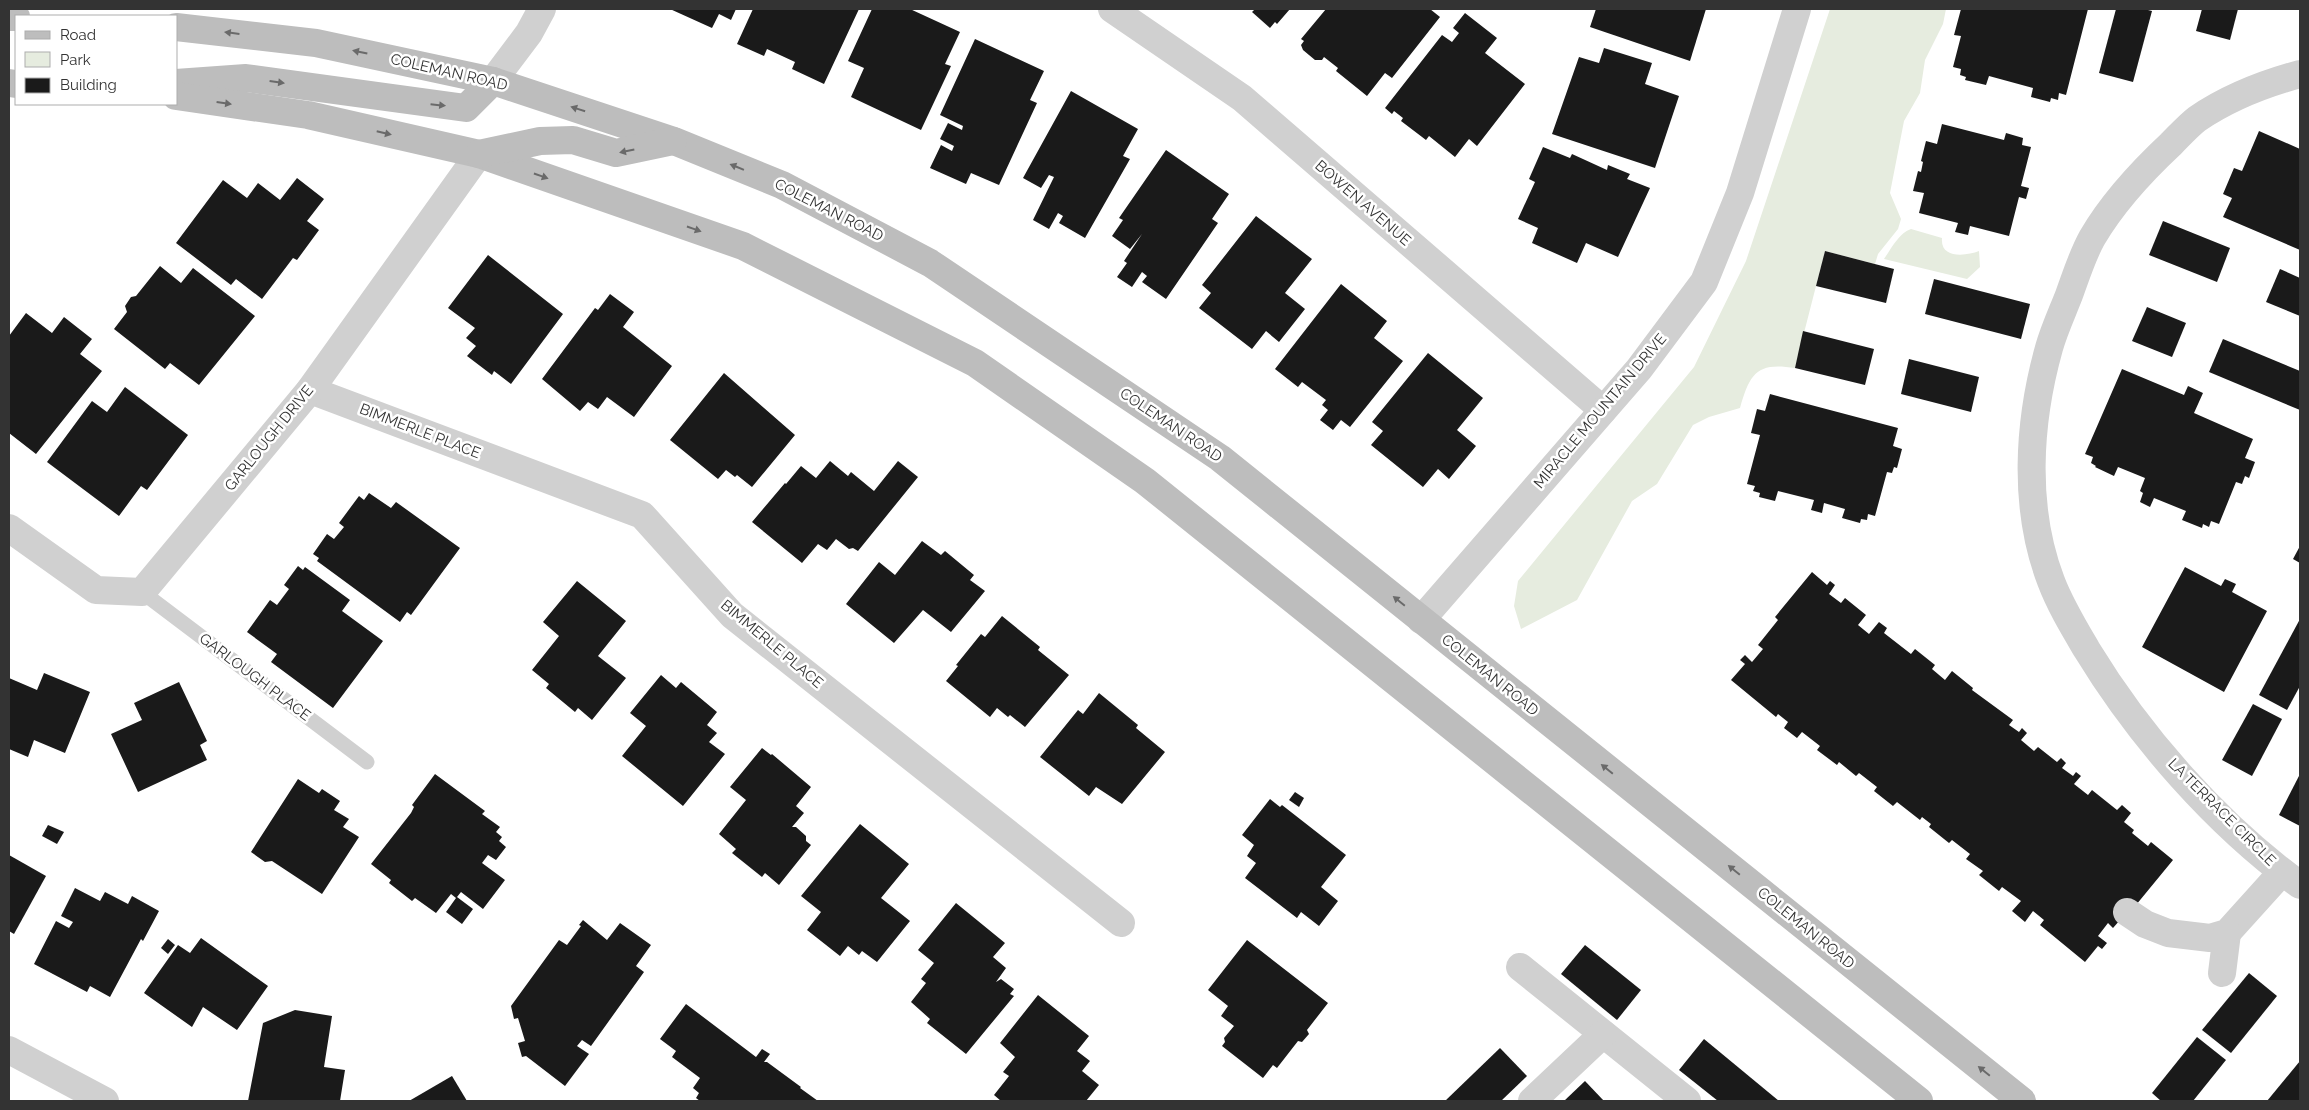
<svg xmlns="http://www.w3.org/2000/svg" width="2309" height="1110" viewBox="0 0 2309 1110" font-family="Raleway,sans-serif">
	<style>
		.green { fill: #e6ecdf }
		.building { fill: #1a1a1a }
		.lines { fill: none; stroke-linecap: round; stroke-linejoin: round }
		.lane { stroke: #d0d0d0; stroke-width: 15 }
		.street { stroke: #d0d0d0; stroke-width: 28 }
		.secondary { stroke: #bdbdbd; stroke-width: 28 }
		.oneway { fill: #6a6a6a }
		.labels { text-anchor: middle; stroke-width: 5; stroke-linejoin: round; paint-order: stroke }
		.street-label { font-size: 15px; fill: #333; stroke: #fff }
	</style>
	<rect width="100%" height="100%" fill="#fff"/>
	<g class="green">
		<path d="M1830,9H1946L1943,24L1925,60L1920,93L1904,121L1890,193L1901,219L1898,229L1878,254L1875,264L1825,251L1795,368C1757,362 1750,373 1740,408L1709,417L1693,425L1657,484L1632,501L1577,600L1521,629L1514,606L1518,581L1694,367L1746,261Z"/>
		<path d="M1911,229L1942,238C1940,259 1966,256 1979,251L1980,267L1967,279L1884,259C1891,249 1899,233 1911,229Z"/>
	</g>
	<g class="building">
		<polygon points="670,9 736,9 731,20 719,14 712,28"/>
		<polygon points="753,9 859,9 824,84 792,69 795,62 767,49 764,56 737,44"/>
		<polygon points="872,9 910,9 960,32 945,64 951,66 921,130 851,97 864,68 848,61"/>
		<polygon points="1255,9 1290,9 1277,24 1275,22 1270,28 1252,12"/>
		<polygon points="1326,9 1430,9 1440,17 1392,78 1385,73 1367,96 1336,71 1338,68 1324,57 1322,60 1315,60 1303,50 1301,45 1304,41 1301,39"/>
		<polygon points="1596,9 1706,9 1690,61 1590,27"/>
		<polygon points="1961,9 2088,9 2066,95 2059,93 2058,100 2051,98 2050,102 2031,97 2033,88 1989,76 1986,85 1965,80 1966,77 1960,75 1961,69 1953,67 1961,36 1954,35"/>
		<polygon points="2116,9 2144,9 2152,11 2133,82 2099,73"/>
		<polygon points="2202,9 2238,9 2230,40 2196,31"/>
		<polygon points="1465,13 1497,38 1485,53 1525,84 1477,146 1469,139 1455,157 1429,136 1426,140 1401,121 1403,118 1394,111 1392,114 1385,108 1442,35 1452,42 1459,33 1453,28"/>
		<polygon points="975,39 1044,71 1030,100 1037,103 999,185 971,173 966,184 930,168 941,145 952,151 954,146 940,139 948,123 962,130 963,126 940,115"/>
		<polygon points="1604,48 1652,63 1645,84 1679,96 1655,168 1552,134 1579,57 1599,63"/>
		<polygon points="1071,91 1138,129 1123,156 1130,159 1085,238 1059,223 1063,216 1058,213 1049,229 1033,220 1054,177 1049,175 1041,188 1023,178"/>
		<polygon points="1942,124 2004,140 2006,133 2023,138 2022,145 2031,147 2021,186 2029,188 2026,199 2019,197 2009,236 1970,226 1968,235 1955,232 1958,223 1919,213 1924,193 1913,191 1918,171 1921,172 1923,162 1921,161 1926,141 1937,144"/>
		<polygon points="2259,131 2300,149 2300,250 2223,217 2232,198 2223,194 2234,168 2242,171"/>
		<polygon points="1543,147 1570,158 1572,154 1607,170 1608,165 1630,174 1627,179 1650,188 1618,257 1586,243 1577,263 1532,243 1538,228 1518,219 1535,182 1529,179"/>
		<polygon points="1166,150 1229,194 1212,219 1218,223 1166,299 1142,282 1147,276 1142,272 1132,287 1117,277 1127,263 1124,261 1142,234 1130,249 1112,236 1123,220 1119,218"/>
		<polygon points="297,178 324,199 307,221 319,230 297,260 293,258 262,299 236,279 231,285 176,243 223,180 247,198 258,183 280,200"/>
		<polygon points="1256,216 1312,259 1285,293 1305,309 1279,342 1266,331 1252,349 1199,308 1211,293 1202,285"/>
		<polygon points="2163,221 2230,248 2217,282 2149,255"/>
		<polygon points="1825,251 1894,269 1886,303 1816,286"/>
		<polygon points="488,255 563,314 511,384 494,371 492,375 467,356 476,346 466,338 475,328 448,308"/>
		<polygon points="160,266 181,283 193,268 255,316 199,385 170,363 165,369 114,329 127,312 125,306 131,297 136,296"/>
		<polygon points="2280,269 2300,278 2300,316 2266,302"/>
		<polygon points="1934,279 2030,304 2021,339 1925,314"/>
		<polygon points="1341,284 1387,321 1374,338 1403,361 1350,427 1341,420 1333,430 1320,420 1328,410 1322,405 1326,400 1302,382 1298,387 1275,369"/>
		<polygon points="610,294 634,312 623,327 672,366 634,417 607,397 598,409 588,402 580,411 542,379 595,308 598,310"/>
		<polygon points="2147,307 2186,323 2172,357 2132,341"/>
		<polygon points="26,313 52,333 64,317 92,339 80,354 102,371 36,454 9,433 9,336"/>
		<polygon points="1803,331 1874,349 1865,385 1795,368"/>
		<polygon points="2223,339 2300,371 2300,410 2209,372"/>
		<polygon points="1428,353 1483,398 1457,430 1476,446 1449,479 1438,469 1423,487 1371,445 1383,431 1372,422"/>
		<polygon points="1909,359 1979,377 1971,412 1901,394"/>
		<polygon points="2122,369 2184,395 2188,386 2203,393 2194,413 2253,439 2245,458 2255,462 2249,478 2245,476 2242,484 2236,482 2219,524 2211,521 2209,527 2203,524 2202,528 2182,520 2186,511 2154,498 2150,507 2140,502 2143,493 2140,491 2145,478 2118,467 2114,476 2095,467 2096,466 2091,463 2093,457 2085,454"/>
		<polygon points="724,373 795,435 752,487 737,475 735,477 726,470 718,479 670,440"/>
		<polygon points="125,387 188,435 147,490 141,486 119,516 47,462 92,401 107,412"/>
		<polygon points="1770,394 1898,428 1893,446 1902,449 1897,468 1894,467 1892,473 1887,472 1875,516 1868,514 1867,520 1861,519 1860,523 1842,518 1845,509 1824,503 1822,513 1811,510 1814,500 1778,491 1775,501 1759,497 1760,493 1753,491 1755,486 1747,484 1760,435 1751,433 1757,409 1765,411"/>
		<polygon points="830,461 848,476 851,472 874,491 898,461 918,477 858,551 853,548 849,549 836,539 827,550 818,544 802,563 752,522 785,483 786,484 801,466 816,478"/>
		<polygon points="369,493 391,508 396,502 460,548 411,615 407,612 400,622 317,561 319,558 313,554 327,534 334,539 344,527 339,523 359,496 364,500"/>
		<polygon points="922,541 941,555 945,551 974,575 970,580 985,591 951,632 923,610 894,643 846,604 879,562 895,575"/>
		<polygon points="2300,546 2300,563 2293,559"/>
		<polygon points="298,566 303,570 305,567 350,600 342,611 383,641 333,708 271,662 277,654 247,632 270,600 277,605 289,589 284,585"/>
		<polygon points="2185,567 2221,586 2225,579 2236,584 2232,592 2267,611 2224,692 2142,647"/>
		<polygon points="1812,572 1827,585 1830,581 1835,585 1829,594 1841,603 1845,598 1866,615 1858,625 1869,634 1879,622 1887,628 1884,633 1911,654 1915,649 1935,665 1932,669 1945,680 1952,671 1973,688 1972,690 2013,720 2009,725 2019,732 2022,728 2027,733 2021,740 2034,751 2038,747 2057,762 2061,758 2066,763 2062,768 2073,776 2076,772 2081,776 2074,784 2088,795 2092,790 2117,810 2122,805 2131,813 2124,822 2134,830 2132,833 2148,846 2151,842 2173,860 2136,905 2127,912 2113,928 2108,923 2098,936 2107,943 2102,949 2098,946 2085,962 2040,925 2044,920 2033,911 2025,922 2012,911 2021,901 2002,887 1999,891 1979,875 1983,871 1966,859 1970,854 1952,840 1949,843 1929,827 1931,824 1922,817 1920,820 1897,802 1893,806 1874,791 1877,787 1859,773 1856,776 1839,762 1837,765 1817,750 1820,746 1802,732 1797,738 1784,728 1788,722 1778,714 1776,717 1731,680 1745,664 1740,660 1745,655 1752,662 1763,649 1758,645 1778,620 1775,617"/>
		<polygon points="577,581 626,621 598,656 626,678 592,720 578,708 575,712 546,688 549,684 532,670 559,636 543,622"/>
		<polygon points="1002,616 1040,647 1038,650 1069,675 1025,727 1010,715 1008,717 997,708 990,717 946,681 958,666 956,665 981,634 985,637"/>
		<polygon points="2300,619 2300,686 2287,710 2259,695"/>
		<polygon points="44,673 90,692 65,753 34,740 28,757 9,749 9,678 37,690"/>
		<polygon points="661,675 676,688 681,682 717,712 707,725 717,733 709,742 725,754 683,806 622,756 646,726 630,713"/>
		<polygon points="179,682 207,741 200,745 207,760 138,792 111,734 142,720 134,703"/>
		<polygon points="1099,693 1138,725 1136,728 1165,752 1122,804 1096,787 1089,796 1040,757 1078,710 1083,714"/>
		<polygon points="2253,704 2282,719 2252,776 2222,760"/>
		<polygon points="762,748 771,755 772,754 811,787 796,806 804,813 792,827 796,827 806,836 806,841 811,845 779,885 765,873 762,877 732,853 736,849 719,834 746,800 730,787"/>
		<polygon points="435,774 485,811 482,814 500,827 496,832 502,837 499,841 506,847 496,860 488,855 482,863 505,880 483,909 461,892 457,897 473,909 462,924 446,912 456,898 451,894 436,913 415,898 412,901 389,883 391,880 371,864 411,813 414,807 412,805"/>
		<polygon points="2300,774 2300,826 2279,815"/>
		<polygon points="298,779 319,793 322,789 340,801 334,810 349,819 343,827 359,837 322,894 272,861 265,862 251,852"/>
		<polygon points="1295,792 1304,798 1299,807 1289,800"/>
		<polygon points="1270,799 1280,807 1282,805 1346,855 1321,887 1338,901 1319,926 1301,912 1297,918 1245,878 1256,863 1247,856 1254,845 1242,835"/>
		<polygon points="860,824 909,864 881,898 910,921 877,962 862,951 859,955 848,946 840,956 807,930 821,912 801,896"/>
		<polygon points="48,825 64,832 57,844 42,836"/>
		<polygon points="9,855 46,876 14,934 9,931"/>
		<polygon points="75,888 100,901 105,892 128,904 132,896 159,911 143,941 141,939 110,997 90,986 87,992 34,964 56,921 69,928 73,922 61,916"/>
		<polygon points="956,903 1005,943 993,957 1006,968 996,982 1001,979 1014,989 1010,994 1014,996 966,1054 927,1023 930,1019 911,1002 926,983 921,979 934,963 918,950"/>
		<polygon points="583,920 607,940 620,923 651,945 636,966 644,972 591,1046 582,1040 577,1046 589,1054 565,1086 526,1056 522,1057 518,1043 525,1041 518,1018 514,1019 511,1006 559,940 567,945 581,926 579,925"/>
		<polygon points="201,938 268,986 237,1030 203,1007 192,1027 144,993 178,945 190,953"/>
		<polygon points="168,939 175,945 168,954 161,948"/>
		<polygon points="1247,940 1328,1003 1307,1030 1309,1034 1302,1042 1298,1041 1277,1068 1273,1065 1263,1078 1222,1046 1225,1042 1224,1038 1234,1026 1221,1016 1228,1006 1208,990"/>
		<polygon points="1585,945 1641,990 1617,1020 1561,974"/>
		<polygon points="2249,973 2277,996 2231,1053 2202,1030"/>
		<polygon points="1038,995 1089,1036 1077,1051 1090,1061 1082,1071 1099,1085 1086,1101 1001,1101 994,1095 1009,1076 1003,1072 1015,1057 1000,1043"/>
		<polygon points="686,1004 756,1057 762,1049 770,1054 764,1062 767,1062 801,1087 800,1088 818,1101 700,1101 696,1098 699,1093 693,1088 700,1078 672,1057 676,1051 660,1039"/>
		<polygon points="295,1010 332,1016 324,1067 345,1070 340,1101 248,1101 263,1023"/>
		<polygon points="2197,1037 2226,1060 2193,1101 2161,1101 2152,1093"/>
		<polygon points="1704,1039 1779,1101 1718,1101 1679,1070"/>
		<polygon points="1500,1048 1527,1076 1501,1101 1445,1101"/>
		<polygon points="2300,1061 2300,1101 2267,1101"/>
		<polygon points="452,1076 467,1101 409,1101"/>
		<polygon points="1585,1081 1604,1101 1564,1101"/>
	</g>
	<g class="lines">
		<polyline class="lane" points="142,592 367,762"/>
		<g class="street">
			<polyline points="1112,9 1242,98 1603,410"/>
			<path d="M2300,74C2263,84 2229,97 2197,119C2188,126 2179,136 2171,144C2141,172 2113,202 2092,238C2082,256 2076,276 2069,295C2062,313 2054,330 2049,348C2028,423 2023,508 2051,581C2060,605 2074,628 2087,650C2140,737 2217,825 2300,885"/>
			<polyline points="493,81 529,33 542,9"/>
			<polyline points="310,390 642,515 732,615 1121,923"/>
			<polyline points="9,528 96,590 142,592 310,390 479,154"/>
			<polyline points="1421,620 1639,369 1704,282 1740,193 1797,9"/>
			<polyline points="2127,912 2145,924 2168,933 2210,938 2227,933 2282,872"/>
			<polyline points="1520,967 1687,1101"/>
			<polyline points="2222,973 2227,933"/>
			<polyline points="9,1050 105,1101"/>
			<polyline points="1532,1101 1603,1034"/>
		</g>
		<g class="secondary">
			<polyline points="9,17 16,17"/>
			<polyline points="176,27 316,43 493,81 674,141 782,185 930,263 1220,458 2022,1101"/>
			<polyline points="9,83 16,84"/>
			<polyline points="176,83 246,78 466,108 493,81"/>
			<polyline points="176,96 308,115 479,154 743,246 975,363 1145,481 1919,1101"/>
			<polyline points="479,154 540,141 573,140 616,153 673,141"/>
		</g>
	</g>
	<defs><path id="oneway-solid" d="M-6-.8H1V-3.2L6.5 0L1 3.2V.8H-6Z" transform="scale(1.25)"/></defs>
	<g class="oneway">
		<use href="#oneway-solid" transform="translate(232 33) rotate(-173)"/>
		<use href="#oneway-solid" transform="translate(360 52) rotate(-168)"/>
		<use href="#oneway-solid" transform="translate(277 82) rotate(8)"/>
		<use href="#oneway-solid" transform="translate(224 103) rotate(8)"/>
		<use href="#oneway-solid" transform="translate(438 105) rotate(6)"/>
		<use href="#oneway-solid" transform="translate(578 109) rotate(-162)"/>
		<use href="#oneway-solid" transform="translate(384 133) rotate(13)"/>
		<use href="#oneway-solid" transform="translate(627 151) rotate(168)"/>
		<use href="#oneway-solid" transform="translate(737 167) rotate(-158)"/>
		<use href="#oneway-solid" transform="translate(541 176) rotate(19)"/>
		<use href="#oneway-solid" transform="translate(694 229) rotate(19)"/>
		<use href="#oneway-solid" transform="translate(1399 601) rotate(-141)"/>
		<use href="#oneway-solid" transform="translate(1607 769) rotate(-141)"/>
		<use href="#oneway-solid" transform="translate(1734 870) rotate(-141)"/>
		<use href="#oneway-solid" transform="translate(1984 1071) rotate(-141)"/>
	</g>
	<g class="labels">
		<g class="street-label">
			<text transform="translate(449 72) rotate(13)" y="5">COLEMAN ROAD</text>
			<text transform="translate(1363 203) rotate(41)" y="5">BOWEN AVENUE</text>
			<text transform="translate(829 210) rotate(27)" y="5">COLEMAN ROAD</text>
			<text transform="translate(1600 411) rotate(-50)" y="5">MIRACLE MOUNTAIN DRIVE</text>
			<text transform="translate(1171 425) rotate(34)" y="5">COLEMAN ROAD</text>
			<text transform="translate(420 431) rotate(21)" y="5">BIMMERLE PLACE</text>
			<text transform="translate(269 438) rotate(-51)" y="5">GARLOUGH DRIVE</text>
			<text transform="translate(772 644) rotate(40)" y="5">BIMMERLE PLACE</text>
			<text transform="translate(1490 675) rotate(39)" y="5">COLEMAN ROAD</text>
			<text transform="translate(255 677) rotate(37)" y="5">GARLOUGH PLACE</text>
			<text transform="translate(2222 812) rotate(45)" y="5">LA TERRACE CIRCLE</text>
			<text transform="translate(1806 928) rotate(39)" y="5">COLEMAN ROAD</text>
		</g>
	</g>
	<rect width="2309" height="1110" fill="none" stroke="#333333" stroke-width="20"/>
	<rect x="15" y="15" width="162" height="90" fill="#ffffff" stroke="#adadad"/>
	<rect x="25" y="31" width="25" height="8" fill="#bdbdbd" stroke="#adadad"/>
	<text x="60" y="40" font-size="15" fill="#333333">Road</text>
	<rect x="25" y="52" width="25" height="15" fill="#e6ecdf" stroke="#adadad"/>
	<text x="60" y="65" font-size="15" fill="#333333">Park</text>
	<rect x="25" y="78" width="25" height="15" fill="#1a1a1a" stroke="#adadad"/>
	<text x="60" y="90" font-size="15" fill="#333333">Building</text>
</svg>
